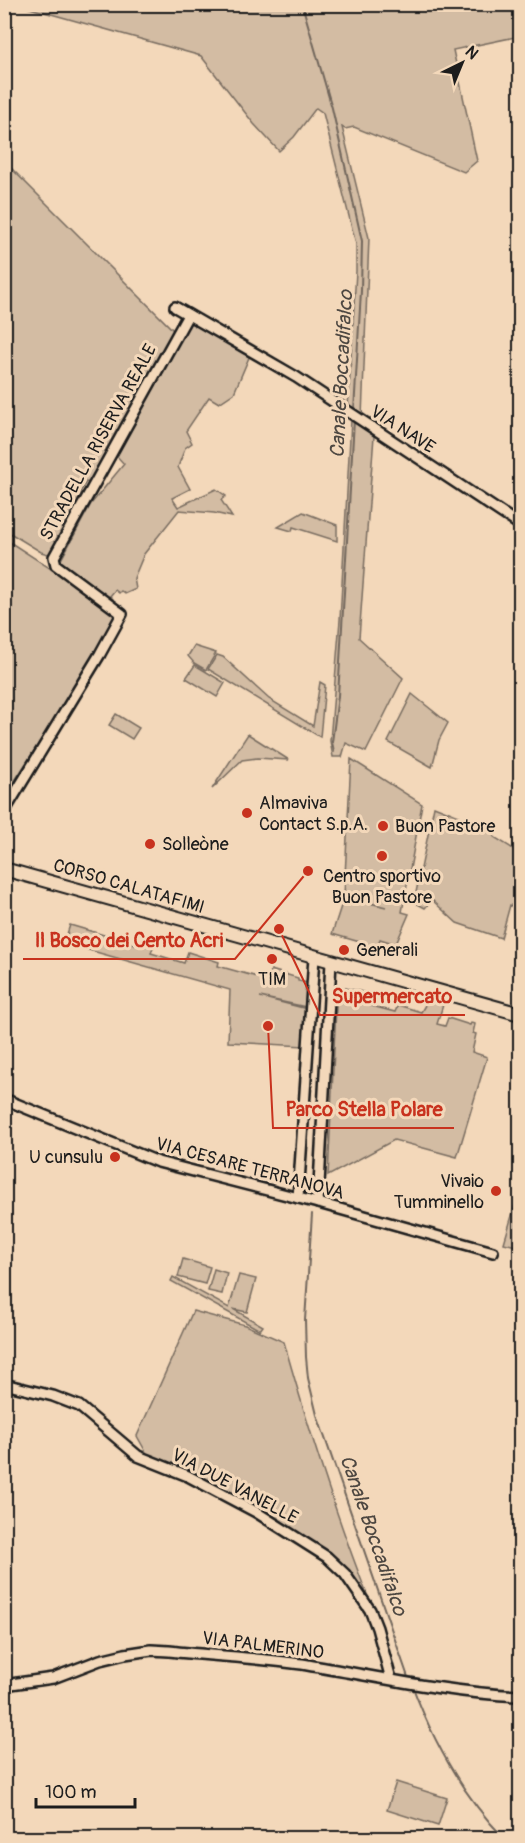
<svg xmlns="http://www.w3.org/2000/svg" width="525" height="1843" viewBox="0 0 525 1843" font-family="Pangolin,sans-serif">
	<style>
		.green { fill: #d3bca3; stroke: #786c60; stroke-width: 1.5 }
		.lines { fill: none; stroke-linecap: round; stroke-linejoin: round }
		.stream { stroke: #71665b; stroke-width: 2 }
		.minor-casing { stroke: #1c1c1c; stroke-width: 14 }
		.major-casing { stroke: #1c1c1c; stroke-width: 16 }
		.minor { stroke: #f3d8ba; stroke-width: 9 }
		.major { stroke: #f3d8ba; stroke-width: 12 }
		.poi-dot { fill: #c8321e; stroke: #f3d8ba; stroke-width: 2 }
		.labels { text-anchor: middle; stroke-width: 6; stroke-linejoin: round; paint-order: stroke }
		.street-label { font-size: 18px; fill: #1c1c1c; stroke: #f3d8ba }
		.poi-label { font-size: 18px; fill: #1c1c1c; stroke: #f3d8ba; text-anchor: start }
		.water-label { font-size: 20px; font-style: italic; fill: #4d4741; stroke: #f3d8ba }
		.leader { fill: none; stroke: #c8321e; stroke-width: 2 }
		.callout-dot { fill: #c8321e; stroke: #f3d8ba; stroke-width: 2 }
		.callout-label { font-size: 20px; text-anchor: middle; font-weight: bold; fill: #c8321e; stroke: #f3d8ba; stroke-width: 6; stroke-linejoin: round; paint-order: stroke }
	</style>
	<rect width="100%" height="100%" fill="#f3d8ba"/>
	<filter id="ink" filterUnits="userSpaceOnUse"><feTurbulence type="fractalNoise" baseFrequency=".0167" numOctaves="2"/><feDisplacementMap in="SourceGraphic" scale="12" xChannelSelector="R" yChannelSelector="G"/><feConvolveMatrix kernelMatrix="1 2 1 2 8 2 1 2 1" color-interpolation-filters="sRGB"/></filter>
	<g filter="url(#ink)">
		<g class="green">
			<polygon points="19,5 520,5 520,36 453,50 477,161 464,172 354,127 345,129 342,127 369,238 362,417 348,407 356,271 356,244 323,113 316,108 294,137 279,151 254,124 201,56"/>
			<polygon points="4,161 174,331 91,483 86,482 78,497 80,499 51,552 48,554 41,552 5,530"/>
			<polygon points="189,320 250,355 234,393 219,403 209,397 186,431 192,443 185,448 178,467 190,489 172,498 178,507 216,489 226,496 221,500 232,517 214,513 179,510 144,554 134,578 136,589 125,594 121,591 119,593 115,590 110,596 113,599 112,602 60,564 58,557 62,558 91,504 124,464 115,454"/>
			<polygon points="351,420 374,436 359,638 403,678 366,752 346,743 342,757 333,757 330,741 340,620"/>
			<polygon points="303,512 337,525 337,541 293,527 292,531 278,527"/>
			<polygon points="5,539 59,574 113,614 115,619 73,690 5,796"/>
			<polygon points="194,646 216,653 206,670 194,663 188,656"/>
			<polygon points="217,655 223,657 269,699 313,726 320,682 325,685 320,737 208,669"/>
			<polygon points="195,665 225,683 217,697 186,678"/>
			<polygon points="412,694 448,723 439,740 432,767 388,742"/>
			<polygon points="116,714 139,728 132,739 109,725"/>
			<polygon points="248,734 289,760 257,758 242,760 212,789"/>
			<polygon points="351,759 422,804 402,912 409,914 396,944 380,939 377,947 332,934 344,897 386,907 344,896"/>
			<polygon points="434,806 496,831 494,837 520,853 520,910 510,905 501,938 457,923 432,900 425,908 414,902"/>
			<polygon points="70,925 138,945 141,940 154,944 151,953 184,963 188,952 219,962 218,966 268,980 271,970 298,978 298,981 308,983 306,1007 260,997 307,1009 305,1046 228,1042 230,990 64,943"/>
			<polygon points="337,986 367,993 364,1004 395,1012 398,1005 421,1012 428,1000 443,1005 437,1024 445,1026 448,1018 470,1025 471,1023 475,1024 473,1033 476,1034 472,1052 487,1057 457,1157 394,1140 328,1176"/>
			<polygon points="520,1188 520,1247 504,1243"/>
			<polygon points="183,1259 210,1267 205,1284 178,1277"/>
			<polygon points="214,1269 227,1273 222,1294 208,1291"/>
			<polygon points="239,1275 256,1279 247,1312 233,1309 263,1326 260,1330 171,1281 173,1277 229,1308"/>
			<path d="M193,1311L245,1325L284,1342C308,1427 334,1510 366,1592L305,1543L151,1461L137,1436Z"/>
			<polygon points="396,1782 447,1798 438,1826 387,1810"/>
		</g>
		<g class="lines">
			<g class="stream">
				<polyline points="302,4 332,108 362,241 361,291 354,411"/>
				<polyline points="334,752 332,742 338,696 354,420"/>
				<polyline points="312,1214 305,1320 306,1357 308,1378 317,1415 409,1680"/>
				<path d="M412,1685C433,1741 463,1796 504,1838"/>
			</g>
			<g class="minor-casing">
				<g id="minor">
					<polyline points="175,307 296,377 520,525"/>
					<polyline points="4,812 100,654 122,614 56,565 54,557 188,315"/>
					<polyline points="4,1099 158,1162 322,1204 493,1252"/>
					<polyline points="298,1198 314,957"/>
					<polyline points="318,1203 331,962"/>
					<polyline points="4,1384 53,1396 79,1406 138,1456 188,1476 256,1512 327,1557 345,1574 370,1610 377,1628 391,1679"/>
					<path d="M4,1685L53,1678L100,1660L125,1654L151,1650L169,1651C213,1656 258,1658 302,1664C373,1676 449,1693 520,1696"/>
				</g>
			</g>
			<g class="major-casing">
				<polyline id="major" points="4,869 520,1014"/>
			</g>
			<use href="#minor" class="minor"/>
			<use href="#major" class="major"/>
		</g>
	</g>
	<g class="poi-dot">
		<circle cx="247" cy="813" r="6"/>
		<circle cx="383" cy="826" r="6"/>
		<circle cx="150" cy="844" r="6"/>
		<circle cx="382" cy="856" r="6"/>
		<circle cx="344" cy="950" r="6"/>
		<circle cx="272" cy="959" r="6"/>
		<circle cx="115" cy="1157" r="6"/>
		<circle cx="496" cy="1191" r="6"/>
	</g>
	<g class="labels">
		<g class="street-label">
			<text transform="translate(403 429) rotate(33)" y="6">VIA NAVE</text>
			<text transform="translate(98 442) rotate(-61)" y="6">STRADELLA RISERVA REALE</text>
			<text transform="translate(129 886) rotate(16)" y="6">CORSO CALATAFIMI</text>
			<text transform="translate(250 1168) rotate(15)" y="6">VIA CESARE TERRANOVA</text>
			<text transform="translate(235 1486) rotate(28)" y="6">VIA DUE VANELLE</text>
			<text transform="translate(263 1645) rotate(7)" y="6">VIA PALMERINO</text>
		</g>
		<g class="poi-label">
			<text x="259" y="809">Almaviva<tspan x="259" dy="21">Contact S.p.A.</tspan></text>
			<text x="395" y="832">Buon Pastore</text>
			<text x="162" y="850">Solleòne</text>
			<text x="382" y="882" text-anchor="middle">Centro sportivo<tspan x="382" dy="21">Buon Pastore</tspan></text>
			<text x="356" y="956">Generali</text>
			<text x="272" y="985" text-anchor="middle">TIM</text>
			<text x="103" y="1163" text-anchor="end">U cunsulu</text>
			<text x="484" y="1187" text-anchor="end">Vivaio<tspan x="484" dy="21">Tumminello</tspan></text>
		</g>
		<g class="water-label">
			<text transform="translate(341 374) rotate(-87)" y="7">Canale Boccadifalco</text>
			<text transform="translate(374 1535) rotate(71)" y="7">Canale Boccadifalco</text>
		</g>
	</g>
	<path class="leader" d="M308 871L235 959H23M279 929L320 1015H465M268 1026L273 1128H454"/>
	<g class="callout-dot">
		<circle cx="308" cy="871" r="6"/>
		<circle cx="279" cy="929" r="6"/>
		<circle cx="268" cy="1026" r="6"/>
	</g>
	<g class="callout-label">
		<text x="129" y="947">Il Bosco dei Cento Acri</text>
		<text x="392" y="1003">Supermercato</text>
		<text x="364" y="1116">Parco Stella Polare</text>
	</g>
	<rect width="525" height="1843" fill="none" stroke="#f3d8ba" stroke-width="24"/>
	<rect x="12" y="12" width="501" height="1819" fill="none" stroke="#1c1c1c" stroke-width="2" filter="url(#ink)"/>
	<g transform="translate(462 63) rotate(43)" stroke="#f3d8ba" stroke-width="4.5" paint-order="stroke">
	<path d="M0-4.5L10 22L0 15L-10 22Z" fill="#1c1c1c"/>
	<text y="-9" font-size="16" font-weight="bold" text-anchor="middle" fill="#1c1c1c">N</text>
	</g>
	<path d="M36 1798v9h99v-9" fill="none" stroke="#1c1c1c" stroke-width="3"/>
	<text x="45" y="1798" font-size="18" fill="#1c1c1c" stroke="#f3d8ba" stroke-width="4.5" paint-order="stroke">100 m</text>
</svg>
